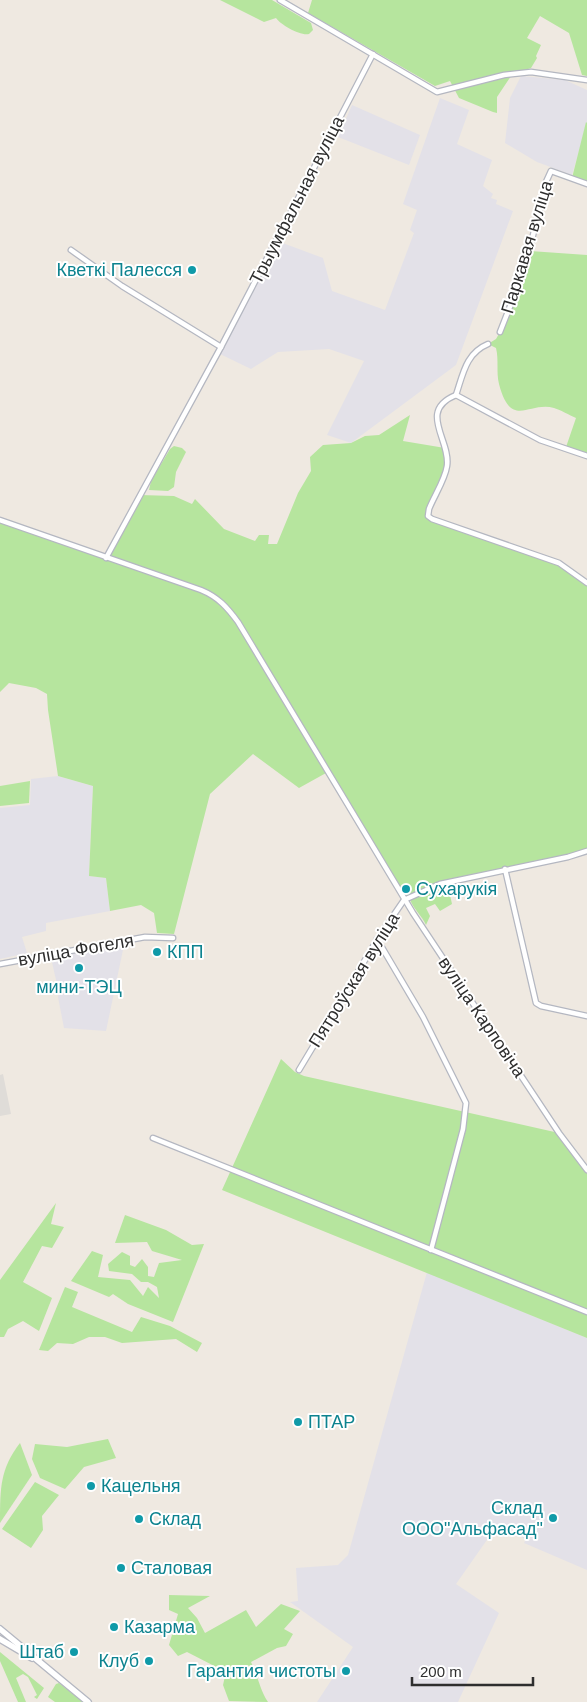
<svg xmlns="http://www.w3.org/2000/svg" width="587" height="1702" viewBox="0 0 587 1702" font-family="Helvetica,sans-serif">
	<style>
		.industrial { fill: #e3e1e8 }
		.green { fill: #b6e59e }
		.plaza { fill: #dfdcd8 }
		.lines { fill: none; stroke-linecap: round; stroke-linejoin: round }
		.minor-casing { stroke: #b4b7c1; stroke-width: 7 }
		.tertiary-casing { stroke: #b4b7c1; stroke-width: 8 }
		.minor { stroke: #fff; stroke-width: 4.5 }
		.tertiary { stroke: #fff; stroke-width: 5.5 }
		.culture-dot { fill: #0f9aa8; stroke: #fff; stroke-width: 2 }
		.labels { text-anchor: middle; stroke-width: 4; stroke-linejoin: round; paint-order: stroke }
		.street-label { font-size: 18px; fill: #2e2e2e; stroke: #fff }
		.culture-label { font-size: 18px; fill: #0d838f; stroke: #fff; text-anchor: start }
	</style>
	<rect width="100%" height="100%" fill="#efe9e1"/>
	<g class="industrial">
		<polygon points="521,76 565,80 587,90 587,123 572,175 537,162 505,143 510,98"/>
		<polygon points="440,98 469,110 457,144 492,160 483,186 493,194 491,198 497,200 496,204 513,211 456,365 351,443 327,435 364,361 329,349 278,352 251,369 220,354 280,242 323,258 332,291 385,310 414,233 410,230 417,210 403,204"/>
		<polygon points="352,105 420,135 409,165 338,137"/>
		<polygon points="58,776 93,786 89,876 106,878 110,911 46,923 46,931 22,937 27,953 0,959 0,808 30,805 31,779"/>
		<polygon points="124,945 106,1031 64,1028 58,997 59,993 51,958"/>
		<polygon points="427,1272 587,1338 587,1570 524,1543 526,1539 496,1527 456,1584 499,1613 458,1702 317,1702 353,1647 290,1602 298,1601 296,1568 338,1565 348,1555"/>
	</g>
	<g class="green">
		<path d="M220,0H272L311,23L313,30L309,34C300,36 281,25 276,18L264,22Z"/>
		<polygon points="312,0 587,0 587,76 582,75 569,33 540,16 527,38 541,45 536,56 537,58 531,68 513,74 509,79 497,97 497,113 493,112 459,98 450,81 435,86 308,13"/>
		<polygon points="586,122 587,123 587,184 572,178"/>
		<path d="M530,251L587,255V456L565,450L576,418C569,415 561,410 554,408C529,401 511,430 499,384C496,372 499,360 496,348L488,344L496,339L500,332Z"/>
		<polygon points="410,415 403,441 445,448 447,466 428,516 559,563 587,583 587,851 440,884 404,900 326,773 299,788 253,754 210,794 174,934 157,933 154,913 141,905 110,911 106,878 89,876 93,786 58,776 48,710 47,694 36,688 9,683 0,692 0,520 106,558 140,495 174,496 192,504 195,499 224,529 255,541 259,535 269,535 268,544 277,544 298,493 311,471 310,457 323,445 351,443 365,436 379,435"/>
		<polygon points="174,446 182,448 186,452 176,472 174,487 168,491 149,490 151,481 170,449"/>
		<polygon points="30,781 29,803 0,806 0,786"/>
		<path d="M433,889H445L450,895L452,904L440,911L435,904L426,908L430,916L426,925C422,916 415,911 410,900Z"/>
		<polygon points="281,1059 295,1072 304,1076 559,1133 587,1170 587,1338 222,1190"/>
		<polygon points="56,1203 51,1224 64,1227 52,1248 42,1246 23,1282 52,1298 39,1331 23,1321 8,1329 4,1337 0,1337 0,1280"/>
		<polygon points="125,1215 166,1230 192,1245 204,1244 173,1322 128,1304 113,1294 109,1297 71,1281 92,1251 103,1255 98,1277 130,1280 143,1296 148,1287 159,1298 157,1287 148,1282 141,1282 132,1274 109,1271 108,1264 122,1252 130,1256 130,1265 135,1267 142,1259 148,1267 148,1276 154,1277 159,1263 182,1260 152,1251 147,1242 115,1243"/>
		<polygon points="65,1287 78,1292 72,1307 132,1332 141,1317 170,1326 202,1343 197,1352 176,1339 122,1343 105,1337 89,1337 73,1344 57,1343 48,1351 39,1350"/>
		<polygon points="108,1439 116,1458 84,1467 65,1489 40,1478 32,1459 35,1444 67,1447"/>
		<path d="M20,1443L32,1475L0,1523C0,1488 0,1469 20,1443Z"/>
		<polygon points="35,1482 59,1495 42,1516 43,1530 31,1548 2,1529"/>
		<path d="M169,1595L210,1596L188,1608L197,1618L205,1633L246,1610L256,1627L281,1604L300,1611L284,1629L293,1634L286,1646L277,1648L251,1662C258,1676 260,1690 268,1702L229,1701L223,1685L226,1672L187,1652L178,1656L169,1645L178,1614L169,1610Z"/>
		<polygon points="0,1652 44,1688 37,1699 34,1697 37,1695 28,1677 23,1674 16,1678 26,1702 18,1702 0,1661"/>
		<polygon points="59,1683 83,1702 55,1702 48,1697 56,1684"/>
	</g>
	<polygon class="plaza" points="3,1074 11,1114 0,1116 0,1075"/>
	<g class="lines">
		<g class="minor-casing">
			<g id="minor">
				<polyline points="280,0 437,92 504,75 531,72 587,80"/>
				<polyline points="71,250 122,286 221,347"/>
				<polyline points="500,332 525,268 546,182 551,171 587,184"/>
				<path d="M456,395C417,411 451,440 447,466C445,480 434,496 429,509L428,516L432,519L559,563L587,583"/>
				<polyline points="456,395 540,440 587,456"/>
				<path d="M456,395C463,374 466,353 488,344"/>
				<path d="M0,520L201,590C218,597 227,607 238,622L413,913L559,1133L587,1170"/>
				<polyline points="106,558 221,347 373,54"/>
				<polyline points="505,869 536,1003 541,1006 587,1016"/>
				<polyline points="377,939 423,1017 466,1103 463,1129 431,1250"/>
				<polyline points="0,964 145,937 173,938"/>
				<polyline points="299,1070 380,935 404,900 440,884 568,857 587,851"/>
				<polyline points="153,1138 587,1312"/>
			</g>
		</g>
		<g class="tertiary-casing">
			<g id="tertiary">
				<polyline points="0,1629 88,1702"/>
				<polyline points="0,1639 32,1658"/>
			</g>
		</g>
		<use href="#minor" class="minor"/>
		<use href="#tertiary" class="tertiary"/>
	</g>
	<g class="culture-dot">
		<circle cx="192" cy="270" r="5"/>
		<circle cx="406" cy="889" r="5"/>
		<circle cx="157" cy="952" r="5"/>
		<circle cx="79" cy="968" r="5"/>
		<circle cx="298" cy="1422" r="5"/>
		<circle cx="91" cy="1486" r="5"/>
		<circle cx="553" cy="1518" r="5"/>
		<circle cx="139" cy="1519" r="5"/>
		<circle cx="121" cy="1568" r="5"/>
		<circle cx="114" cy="1627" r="5"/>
		<circle cx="74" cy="1652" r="5"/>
		<circle cx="149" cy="1661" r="5"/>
		<circle cx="346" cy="1671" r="5"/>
	</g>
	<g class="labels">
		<g class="street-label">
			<text transform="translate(297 200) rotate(-63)" y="6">Трыумфальная вуліца</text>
			<text transform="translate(527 247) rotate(-73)" y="6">Паркавая вуліца</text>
			<text transform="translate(76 950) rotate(-10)" y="6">вуліца Фогеля</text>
			<text transform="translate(354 980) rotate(-58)" y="6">Пятроўская вуліца</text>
			<text transform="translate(482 1017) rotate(56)" y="6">вуліца Карповіча</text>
		</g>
		<g class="culture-label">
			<text x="182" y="276" text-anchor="end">Кветкі Палесся</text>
			<text x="416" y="895">Сухарукія</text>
			<text x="167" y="958">КПП</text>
			<text x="79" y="993" text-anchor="middle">мини-ТЭЦ</text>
			<text x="308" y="1428">ПТАР</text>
			<text x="101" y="1492">Кацельня</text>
			<text x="543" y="1514" text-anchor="end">Склад<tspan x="543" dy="21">ООО"Альфасад"</tspan></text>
			<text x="149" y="1525">Склад</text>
			<text x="131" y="1574">Сталовая</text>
			<text x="124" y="1633">Казарма</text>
			<text x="64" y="1658" text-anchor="end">Штаб</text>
			<text x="139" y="1667" text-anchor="end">Клуб</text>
			<text x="336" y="1677" text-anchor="end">Гарантия чистоты</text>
		</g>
	</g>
	<path d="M412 1677v8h121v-8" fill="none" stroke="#2e2e2e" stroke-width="2.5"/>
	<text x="420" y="1677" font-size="15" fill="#2e2e2e" stroke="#ffffff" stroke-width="4" paint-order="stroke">200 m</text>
</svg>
